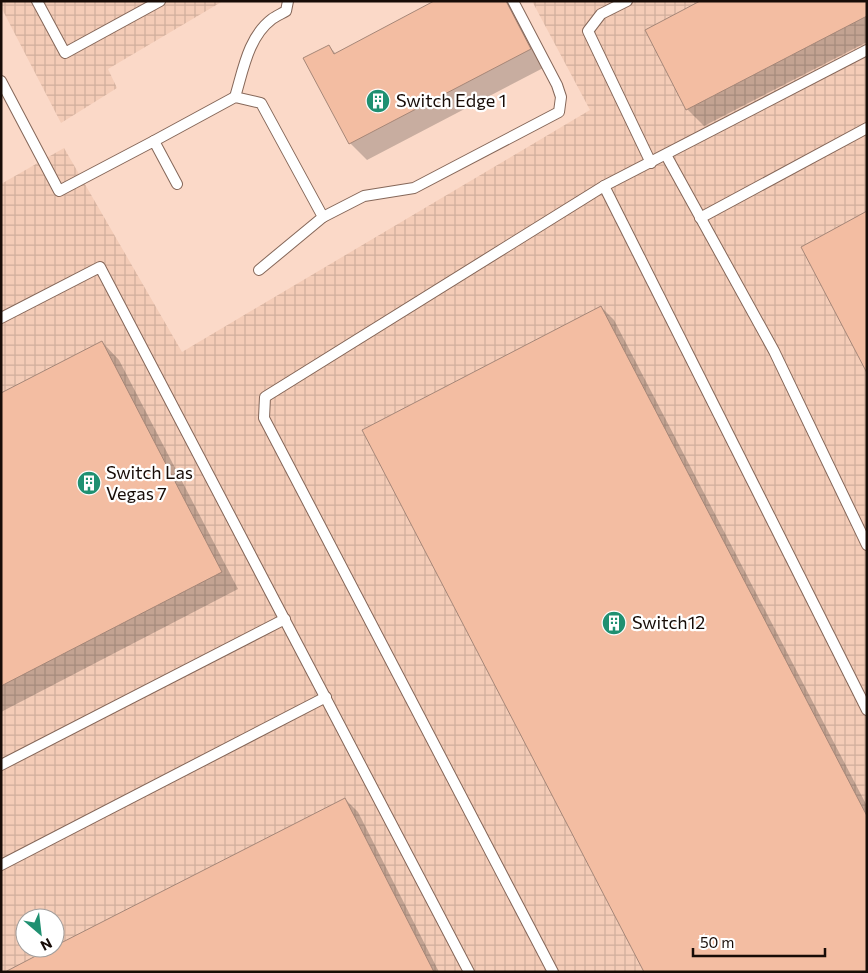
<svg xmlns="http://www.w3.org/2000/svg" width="868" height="973" viewBox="0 0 868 973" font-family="Commissioner,sans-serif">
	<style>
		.industrial { fill: url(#industrial-grid); fill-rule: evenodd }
		.shadow { fill: #0003 }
		.building { fill: #f3bda2; stroke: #a68778 }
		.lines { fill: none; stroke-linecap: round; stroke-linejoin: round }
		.service-casing { stroke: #856759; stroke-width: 12 }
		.service { stroke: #fff; stroke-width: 10 }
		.labels { text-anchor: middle; stroke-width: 4.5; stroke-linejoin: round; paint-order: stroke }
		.poi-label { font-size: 18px; fill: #170c07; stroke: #fff; text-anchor: start }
	</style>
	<defs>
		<pattern id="industrial-grid" width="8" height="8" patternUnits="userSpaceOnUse" patternTransform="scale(1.25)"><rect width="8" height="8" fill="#f4ccb7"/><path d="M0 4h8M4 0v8" fill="none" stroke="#d0ae9c"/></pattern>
	</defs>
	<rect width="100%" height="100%" fill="#fbd9c8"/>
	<g class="industrial">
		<polygon points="1,1 223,1 108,69 117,88 61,123 1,7"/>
		<path d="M532,1H867V972H1V184L64,148L182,352L590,110ZM25,918H55V948H25Z"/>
	</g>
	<g class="shadow">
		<polygon points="436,1 513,1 547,66 367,160 350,143 329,46 336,54"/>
		<polygon points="867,1 867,42 704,126 687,109"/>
		<polygon points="601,307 614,320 867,806 867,972"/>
		<polygon points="102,342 119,360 238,589 1,712 1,395"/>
		<polygon points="345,799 358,812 439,972 8,972"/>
	</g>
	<g class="building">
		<polygon points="434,1 506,1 531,49 349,144 303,58 329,45 334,54"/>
		<polygon points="700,1 867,1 867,16 686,110 645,30"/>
		<polygon points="867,211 867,373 801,247"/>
		<polygon points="601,306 867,816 867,972 644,972 362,430"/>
		<polygon points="102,341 222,572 1,686 1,393"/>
		<polygon points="345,798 434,972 5,972 51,948 55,948 55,946"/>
	</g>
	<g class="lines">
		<g class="service-casing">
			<g id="service">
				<polyline points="37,1 65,53 160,1"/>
				<polyline points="627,1 601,14 588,31 651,163"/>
				<polyline points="1,81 59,191 154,141 177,184"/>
				<path d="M235,97C243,71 248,37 272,19C276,16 281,14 286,11L288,1"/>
				<polyline points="154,141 235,97 261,103 323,217 259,270"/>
				<polyline points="666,155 774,351 867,545"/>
				<polyline points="604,186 867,710"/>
				<polyline points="323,217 364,196 414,188 559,112 561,97 557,85 513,1"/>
				<polyline points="700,218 867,128"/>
				<polyline points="1,318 100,267 469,972"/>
				<polyline points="1,765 285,619"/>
				<polyline points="1,865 326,697"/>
				<polyline points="553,972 264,418 265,397 604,186 867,50"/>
			</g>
		</g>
		<use href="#service" class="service"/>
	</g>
	<defs>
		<g id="building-disc" transform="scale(1.25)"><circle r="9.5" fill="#1f9071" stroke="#fff"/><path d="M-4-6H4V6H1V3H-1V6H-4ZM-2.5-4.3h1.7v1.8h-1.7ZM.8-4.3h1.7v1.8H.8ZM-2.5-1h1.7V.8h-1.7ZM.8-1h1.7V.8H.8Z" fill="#fff"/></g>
	</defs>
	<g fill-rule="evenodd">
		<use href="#building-disc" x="378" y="101"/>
		<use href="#building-disc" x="89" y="483"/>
		<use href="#building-disc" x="614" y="623"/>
	</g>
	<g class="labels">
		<g class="poi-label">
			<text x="396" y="107">Switch Edge 1</text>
			<text x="106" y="479">Switch Las<tspan x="106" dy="21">Vegas 7</tspan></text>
			<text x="632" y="629">Switch12</text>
		</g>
	</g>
	<rect width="868" height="973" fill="none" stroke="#170c07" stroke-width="5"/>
	<g transform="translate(40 933) rotate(152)"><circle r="24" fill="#ffffff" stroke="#a29e9c"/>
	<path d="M0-4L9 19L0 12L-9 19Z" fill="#1f9071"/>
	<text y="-8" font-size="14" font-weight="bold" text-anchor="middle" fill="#170c07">N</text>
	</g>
	<path d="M693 948v8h132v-8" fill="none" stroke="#170c07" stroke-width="2.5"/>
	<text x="700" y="948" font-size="15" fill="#170c07" stroke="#ffffff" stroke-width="4" paint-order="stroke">50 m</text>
</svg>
